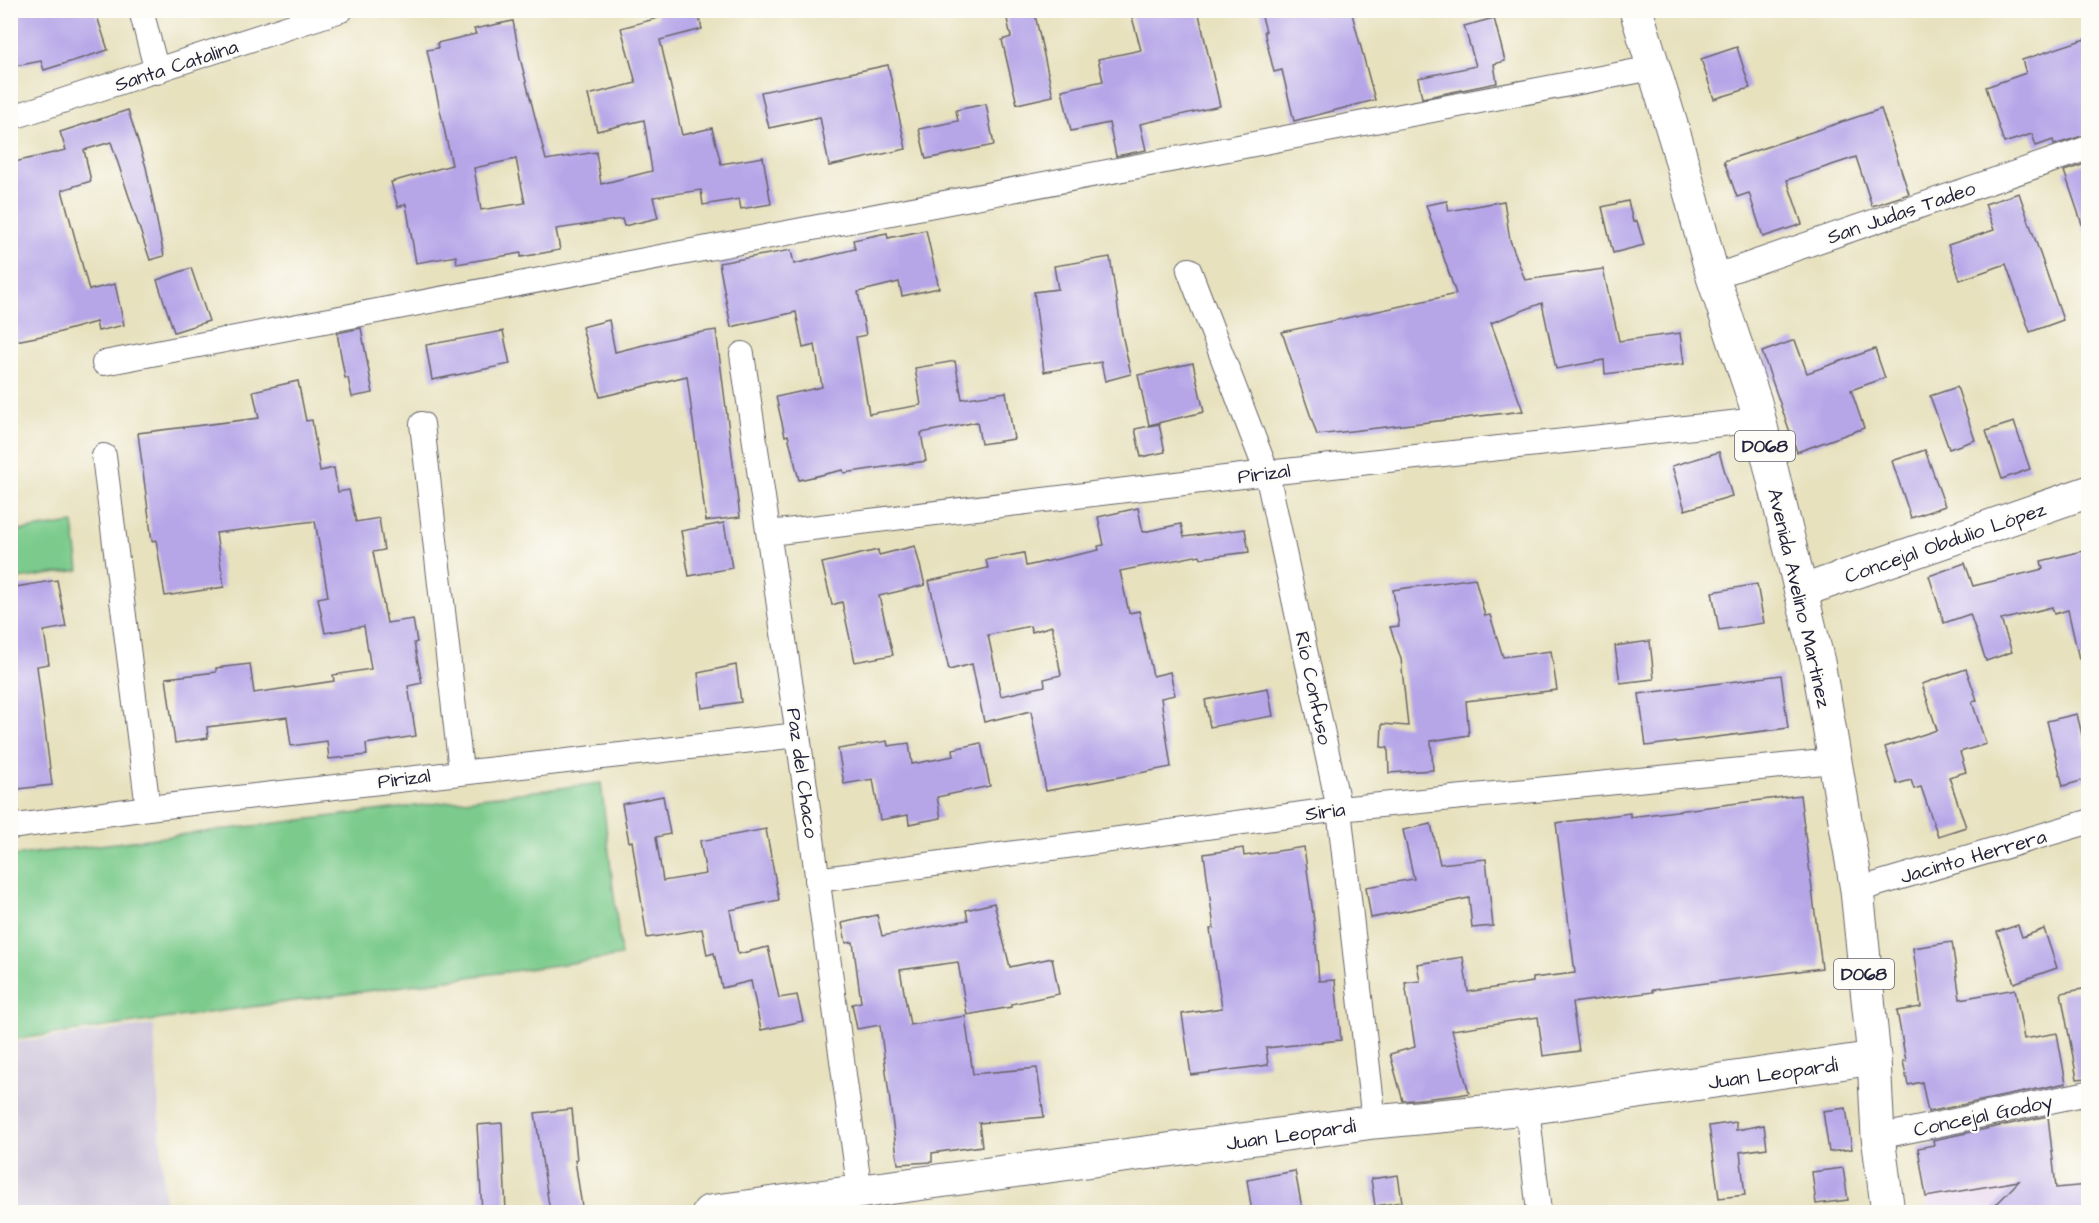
<svg xmlns="http://www.w3.org/2000/svg" width="2099" height="1223" viewBox="0 0 2099 1223" font-family="'Architects Daughter',sans-serif">
	<style>
		.built { fill: #e6d2f0 }
		.industrial { fill: #c8bfd8 }
		.green { fill: #7bcb8c; stroke: #4e7664; stroke-width: 1.5 }
		.building { fill: #b6a6e8; fill-rule: evenodd }
		.lines { fill: none; stroke-linecap: round; stroke-linejoin: round }
		.minor-casing { stroke: #676569; stroke-width: 26 }
		.tertiary-casing { stroke: #676569; stroke-width: 34 }
		.secondary-casing { stroke: #676569; stroke-width: 35 }
		.primary-casing { stroke: #676569; stroke-width: 35 }
		.minor { stroke: #fff; stroke-width: 24 }
		.tertiary { stroke: #fff; stroke-width: 32 }
		.secondary { stroke: #fff; stroke-width: 33 }
		.primary { stroke: #fff; stroke-width: 33 }
		.labels { text-anchor: middle; stroke-width: 4.5; stroke-linejoin: round; paint-order: stroke }
		.shield { fill: #fdfcf7; stroke: #646373; stroke-width: 1.5 }
		.shield-label { font-size: 18px; font-weight: bold; fill: #22223b }
		.street-label { font-size: 20px; fill: #22223b; stroke: #fdfcf7 }
	</style>
	<rect width="100%" height="100%" fill="#fdfcf7"/>
	<filter id="ink" filterUnits="userSpaceOnUse"><feTurbulence type="fractalNoise" baseFrequency=".0167" numOctaves="2"/><feDisplacementMap in="SourceGraphic" scale="12" xChannelSelector="R" yChannelSelector="G"/><feConvolveMatrix kernelMatrix="1 2 1 2 8 2 1 2 1" color-interpolation-filters="sRGB"/></filter>
	<filter id="wash" filterUnits="userSpaceOnUse"><feTurbulence type="fractalNoise" baseFrequency=".008" numOctaves="4" result="noise"/><feDisplacementMap in="SourceGraphic" scale="24" xChannelSelector="R" yChannelSelector="G"/><feGaussianBlur stdDeviation="1.35" result="paint"/><feColorMatrix in="noise" values="0 0 0 0 0 0 0 0 0 0 0 0 0 0 0 0 0 1.4 0 .05"/><feComposite in="paint" operator="in"/></filter>
	<g filter="url(#wash)">
		<rect width="100%" height="100%" fill="#e7e1be"/>
		<polygon class="built" points="2055,1180 2060,1212 1927,1212 1925,1196"/>
		<polygon class="industrial" points="154,1025 165,1212 11,1212 11,1043"/>
		<g class="green">
			<polygon points="73,523 79,570 11,580 11,532"/>
			<polygon points="601,783 621,956 11,1040 11,856"/>
		</g>
		<g id="blocks">
			<g class="building">
				<polygon points="10,10 95,10 108,50 44,70 41,61 10,67"/>
				<path d="M656,10H697L702,29L660,40L682,135L712,128L721,164L763,157L771,204L741,209L739,199L703,205L701,190L653,197L658,218L624,226L622,219L556,229L560,250L521,257V253L457,264L456,256L416,263L406,204L398,207L391,182L452,165L427,50L438,48L437,43L476,34L474,29L513,21L520,58L546,160L596,152L601,184L652,171L644,120L597,131L588,95L636,83L621,28L658,18ZM516,159L525,203L481,210L474,168Z"/>
				<polygon points="1005,10 1034,10 1053,96 1017,104 1002,40 1011,37"/>
				<polygon points="1130,10 1198,10 1220,106 1140,124 1146,150 1116,156 1109,123 1071,131 1062,90 1103,81 1098,59 1141,50"/>
				<polygon points="1260,10 1351,10 1375,100 1294,121 1282,70 1274,72 1264,31 1266,31"/>
				<polygon points="1494,18 1505,61 1494,64 1497,83 1422,98 1418,78 1476,66 1464,26"/>
				<polygon points="2088,38 2088,134 2054,145 2053,140 2036,146 2032,134 2004,143 1986,87 2026,73 2022,60"/>
				<polygon points="1737,47 1750,88 1714,99 1701,59"/>
				<polygon points="888,65 906,149 829,166 820,117 769,128 761,92"/>
				<polygon points="986,104 994,145 926,159 919,129 958,121 956,110"/>
				<polygon points="1881,109 1909,194 1872,206 1856,157 1787,180 1802,224 1763,237 1749,193 1737,197 1724,161"/>
				<polygon points="128,110 146,167 164,256 150,260 111,142 84,150 91,181 62,190 89,290 115,284 124,325 98,331 96,322 57,333 10,342 10,163 66,150 60,132"/>
				<polygon points="2088,163 2088,233 2085,233 2064,171"/>
				<polygon points="2019,193 2063,320 2030,332 2006,264 1960,280 1948,245 1994,230 1985,204"/>
				<polygon points="1447,201 1449,211 1504,201 1510,240 1525,280 1603,269 1619,341 1680,333 1684,364 1605,374 1604,360 1556,369 1542,303 1491,323 1523,411 1317,435 1282,332 1456,294 1426,205"/>
				<polygon points="1628,201 1633,222 1637,221 1644,245 1613,253 1602,207"/>
				<polygon points="926,230 939,288 902,296 899,282 858,292 866,335 856,337 869,414 921,405 915,368 955,361 962,399 1006,392 1014,439 981,444 977,422 921,433 926,461 844,473 843,470 799,480 788,435 785,436 776,397 822,387 815,345 803,348 796,312 731,327 719,263 791,250 794,264 855,249 853,240 887,233 888,238"/>
				<polygon points="1110,257 1122,334 1131,374 1105,381 1101,362 1044,372 1034,292 1058,289 1054,266"/>
				<polygon points="191,268 209,321 174,332 157,280"/>
				<polygon points="609,320 615,352 684,335 716,330 740,517 706,521 687,376 600,397 582,327"/>
				<polygon points="361,328 373,393 352,397 348,378 345,378 337,333"/>
				<polygon points="503,331 510,364 432,380 426,345"/>
				<polygon points="1795,340 1807,373 1875,349 1885,378 1851,390 1864,428 1797,452 1762,352"/>
				<polygon points="1193,363 1204,412 1149,425 1138,375"/>
				<polygon points="298,381 306,421 312,420 320,471 334,468 338,492 349,490 356,522 379,518 384,550 373,552 387,623 413,619 417,642 414,643 422,683 408,686 416,736 366,744 367,755 329,759 327,741 291,746 287,717 207,727 208,738 175,743 166,678 216,672 216,668 250,664 254,693 334,681 333,675 371,669 364,626 325,633 318,598 328,596 315,521 216,533 224,587 165,596 156,540 152,541 138,433 259,418 253,391"/>
				<polygon points="1957,387 1975,440 1949,449 1930,396"/>
				<polygon points="2014,422 2030,469 2002,479 1986,431"/>
				<polygon points="1159,424 1165,452 1141,457 1135,429"/>
				<polygon points="1925,450 1945,506 1911,518 1892,461"/>
				<polygon points="1719,452 1732,496 1685,510 1672,466"/>
				<path d="M1138,508L1143,532L1181,524L1184,537L1245,529L1249,552L1201,558L1200,555L1120,571L1129,613L1139,611L1153,676L1170,672L1175,695L1161,698L1171,767L1046,791L1031,711L984,722L972,664L949,670L929,581L988,568L986,560L1024,553L1026,566L1099,550L1098,546L1104,545L1098,517ZM1030,626L1032,632L1052,626L1061,675L1044,679L1045,686L1001,696L988,635Z"/>
				<polygon points="724,523 732,568 689,576 681,531"/>
				<polygon points="915,546 925,585 879,596 893,655 855,662 842,602 832,605 822,563 878,550 879,555"/>
				<polygon points="2083,551 2088,576 2088,658 2079,659 2068,610 2054,614 2052,607 2001,620 2012,652 1986,661 1970,614 1944,623 1929,576 1965,563 1973,586 2043,569 2041,561"/>
				<polygon points="1475,578 1485,616 1490,615 1503,657 1551,651 1557,690 1466,701 1469,735 1431,741 1433,770 1389,773 1388,748 1381,747 1382,724 1408,726 1401,659 1390,627 1399,626 1393,590"/>
				<polygon points="57,580 66,627 44,631 49,664 37,666 52,785 10,790 10,588"/>
				<polygon points="1757,584 1764,623 1719,630 1712,592"/>
				<polygon points="1650,641 1654,679 1620,683 1615,646"/>
				<polygon points="736,665 741,702 702,708 698,673"/>
				<polygon points="1966,669 1977,700 1972,702 1986,744 1960,752 1966,772 1949,777 1966,827 1938,836 1921,787 1914,789 1911,780 1897,784 1885,747 1937,730 1922,684"/>
				<polygon points="1781,675 1788,728 1646,746 1639,694"/>
				<polygon points="1268,688 1273,716 1210,727 1205,700"/>
				<polygon points="2077,714 2088,760 2088,779 2063,786 2047,721"/>
				<polygon points="887,741 888,746 909,743 912,764 954,756 953,749 981,743 990,786 937,797 941,818 909,824 908,815 880,820 873,779 844,784 838,749"/>
				<polygon points="1800,795 1822,968 1652,990 1653,992 1572,1003 1579,1051 1543,1056 1538,1017 1452,1030 1469,1093 1459,1095 1403,1101 1390,1054 1415,1047 1405,983 1420,981 1417,964 1463,957 1468,992 1533,982 1533,978 1575,973 1556,823 1630,813 1630,817"/>
				<polygon points="663,796 670,834 656,837 663,881 706,874 700,841 766,829 779,900 730,910 738,954 768,947 779,998 797,995 803,1021 761,1030 751,981 722,988 714,953 707,955 702,929 647,938 632,841 629,842 622,804"/>
				<polygon points="1431,824 1440,864 1486,859 1493,926 1472,928 1469,898 1371,918 1366,887 1414,879 1403,830"/>
				<polygon points="1304,847 1314,921 1319,981 1335,980 1341,1040 1266,1048 1268,1065 1191,1075 1182,1014 1222,1008 1210,929 1214,928 1204,854 1243,848 1244,856"/>
				<polygon points="994,903 1010,967 1052,958 1059,994 1011,1004 1011,1007 967,1015 958,962 900,970 910,1025 965,1016 973,1074 1037,1068 1044,1117 979,1123 982,1146 932,1153 932,1162 898,1164 880,1025 857,1029 852,1004 861,1002 853,942 846,943 842,923 877,915 882,936 968,920 966,910"/>
				<polygon points="2018,925 2022,937 2044,929 2057,968 2014,983 1997,932"/>
				<polygon points="1952,942 1960,999 2015,989 2024,1039 2057,1033 2066,1083 1928,1112 1922,1082 1908,1085 1903,1061 1906,1061 1897,1011 1921,1007 1913,948"/>
				<polygon points="2088,988 2088,1078 2077,1079 2061,993"/>
				<polygon points="1846,1108 1852,1149 1829,1152 1823,1111"/>
				<polygon points="572,1109 577,1160 575,1160 582,1207 550,1212 535,1113"/>
				<polygon points="2048,1116 2056,1188 2088,1185 2088,1212 1989,1212 2019,1181 1926,1197 1918,1148 1934,1145 1933,1140"/>
				<polygon points="1736,1122 1736,1130 1764,1125 1767,1148 1740,1152 1745,1195 1719,1198 1709,1126"/>
				<polygon points="502,1123 506,1212 482,1212 477,1125"/>
				<polygon points="1843,1168 1848,1200 1816,1204 1812,1172"/>
				<polygon points="1295,1171 1302,1208 1277,1212 1252,1212 1247,1180"/>
				<polygon points="1398,1175 1402,1202 1375,1206 1371,1179"/>
			</g>
		</g>
	</g>
	<g filter="url(#ink)">
		<use href="#blocks" fill-opacity="0" stroke="#676569" stroke-width="1.5"/>
		<g class="lines">
			<g class="minor-casing">
				<g id="minor">
					<polyline points="141,10 157,72"/>
					<polyline points="10,118 341,10"/>
					<polyline points="1189,270 1267,473 1339,809 1374,1122"/>
					<polyline points="1713,277 2088,148"/>
					<polyline points="742,354 798,735 860,1193"/>
					<polyline points="104,363 1653,68"/>
					<polyline points="422,424 461,771"/>
					<polyline points="104,456 148,808"/>
					<polyline points="770,533 1267,473 1759,420"/>
					<polyline points="10,827 148,808 798,735"/>
					<polyline points="817,880 1339,809 1834,761"/>
					<polyline points="1857,890 2088,822"/>
					<polyline points="1527,1108 1539,1212"/>
					<polyline points="1878,1137 2088,1093"/>
				</g>
			</g>
			<g class="tertiary-casing">
				<polyline id="tertiary" points="1802,591 2088,492"/>
			</g>
			<g class="secondary-casing">
				<polyline id="secondary" points="709,1212 1374,1122 1527,1108 1874,1058"/>
			</g>
			<g class="primary-casing">
				<polyline id="primary" points="1636,10 1677,144 1713,277 1755,402 1818,662 1857,890 1874,1058 1878,1137 1888,1212"/>
			</g>
			<use href="#minor" class="minor"/>
			<use href="#tertiary" class="tertiary"/>
			<use href="#secondary" class="secondary"/>
			<use href="#primary" class="primary"/>
		</g>
	</g>
	<g class="labels">
		<g class="shield">
			<rect x="1735" y="431" width="60" height="30" rx="4.5"/>
			<rect x="1834" y="959" width="60" height="30" rx="4.5"/>
		</g>
		<g class="shield-label">
			<text x="1765" y="452">D068</text>
			<text x="1864" y="980">D068</text>
		</g>
		<g class="street-label">
			<text transform="translate(176 65) rotate(-18)" y="7">Santa Catalina</text>
			<text transform="translate(1901 212) rotate(-19)" y="7">San Judas Tadeo</text>
			<text transform="translate(1264 473) rotate(-7)" y="7">Pirizal</text>
			<text transform="translate(1945 542) rotate(-19)" y="7">Concejal Obdulio López</text>
			<text transform="translate(1800 598) rotate(77)" y="7">Avenida Avelino Martinez</text>
			<text transform="translate(1314 688) rotate(78)" y="7">Río Confuso</text>
			<text transform="translate(803 773) rotate(82)" y="7">Paz del Chaco</text>
			<text transform="translate(404 778) rotate(-7)" y="7">Pirizal</text>
			<text transform="translate(1325 811) rotate(-7)" y="7">Siria</text>
			<text transform="translate(1973 856) rotate(-16)" y="7">Jacinto Herrera</text>
			<text transform="translate(1773 1073) rotate(-8)" y="7">Juan Leopardi</text>
			<text transform="translate(1983 1115) rotate(-12)" y="7">Concejal Godoy</text>
			<text transform="translate(1291 1134) rotate(-8)" y="7">Juan Leopardi</text>
		</g>
	</g>
	<rect width="2099" height="1223" fill="none" stroke="#fdfcf7" stroke-width="36"/>
</svg>
